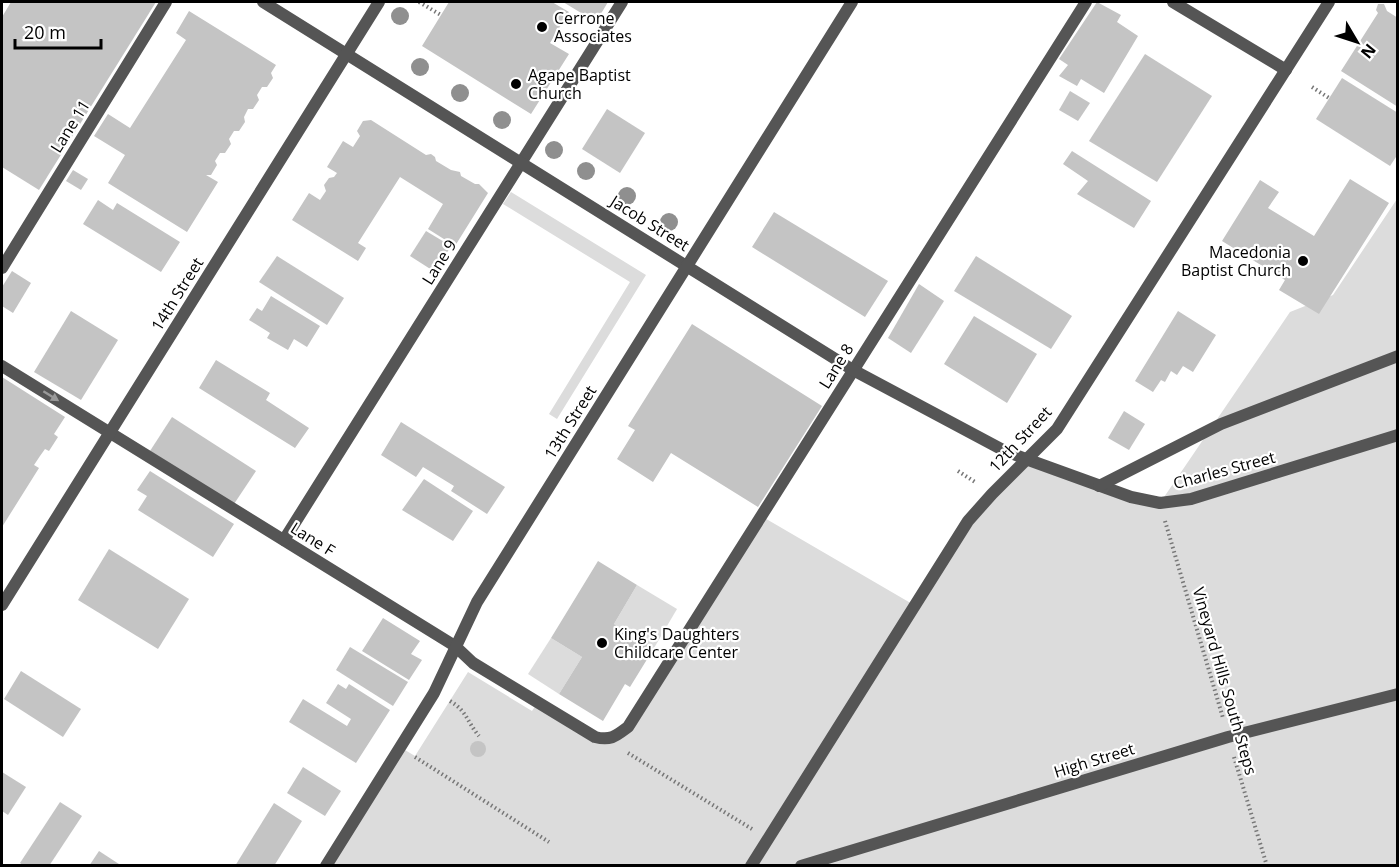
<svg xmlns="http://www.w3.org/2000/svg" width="1399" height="867" viewBox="0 0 1399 867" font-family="'Open Sans',sans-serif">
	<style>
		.green { fill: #dcdcdc }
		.building { fill: #c4c4c4 }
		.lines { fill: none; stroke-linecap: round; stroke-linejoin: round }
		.path { stroke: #777; stroke-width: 4; stroke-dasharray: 1.5 3; stroke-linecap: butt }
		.service { stroke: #555; stroke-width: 12 }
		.minor { stroke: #555; stroke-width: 12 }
		.tertiary { stroke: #555; stroke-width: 12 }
		.tree { fill: #8f8f8f }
		.oneway { fill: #999 }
		.poi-dot { fill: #000; stroke: #fff; stroke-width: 2 }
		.labels { text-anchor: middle; stroke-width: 4.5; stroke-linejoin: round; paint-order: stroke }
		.poi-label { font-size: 16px; fill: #000; stroke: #fff; text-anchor: start }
		.street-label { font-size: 16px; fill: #000; stroke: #fff }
	</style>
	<rect width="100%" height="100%" fill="#fff"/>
	<g class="green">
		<polygon points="511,192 646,275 557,419 549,414 630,282 503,204"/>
		<polygon points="1397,199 1397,865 326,866 400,747 415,756 468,672 532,711 538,702 595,737 617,735 761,516 914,605 968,521 1026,459 1160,503 1290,312 1333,295"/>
		<polygon points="637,585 677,609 654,648 614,624"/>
		<polygon points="551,638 582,657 559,694 528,674"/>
	</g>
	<g class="building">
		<polygon points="11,2 156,2 39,190 2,167 2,17"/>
		<polygon points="449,2 552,2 569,12 550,43 569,54 531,114 422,46"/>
		<polygon points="563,2 608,2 596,22"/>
		<polygon points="1097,2 1121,15 1117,22 1138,36 1104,93 1081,79 1077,86 1059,76 1068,65 1059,59"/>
		<polygon points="1378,4 1384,4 1387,11 1398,18 1398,107 1341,71 1378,13 1376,10"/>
		<polygon points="189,11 276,65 271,73 273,78 267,87 262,87 257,95 259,100 253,109 248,109 244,117 245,122 239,131 234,131 229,139 231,144 225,153 220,153 215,161 217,165 211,175 206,175 218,182 187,232 108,183 125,155 94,136 108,114 130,128 186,40 176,33"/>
		<polygon points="1145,54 1212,96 1157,182 1089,141"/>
		<polygon points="1342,78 1398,113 1398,154 1390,166 1316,119"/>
		<polygon points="1070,91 1090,103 1078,121 1059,110"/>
		<polygon points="607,109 645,133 620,173 582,149"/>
		<polygon points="371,120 426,155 431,154 435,157 436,161 451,170 460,172 461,176 475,184 479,184 488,193 455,246 428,229 443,204 400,177 358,243 366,248 358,261 292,220 309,193 320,200 326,191 324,185 329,178 334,177 337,173 327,167 343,141 353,147 360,136 357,131 363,121"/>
		<polygon points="1072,151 1151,201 1134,228 1077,194 1088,181 1063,164"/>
		<polygon points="73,170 88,179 81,190 66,181"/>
		<polygon points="1350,179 1389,203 1319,314 1279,290 1285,280 1222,241 1260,180 1279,192 1268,208 1314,236"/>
		<polygon points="98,200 113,210 117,203 180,242 161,272 83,224"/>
		<polygon points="774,212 888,281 865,317 752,247"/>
		<polygon points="426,231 451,246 435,272 410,256"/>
		<polygon points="277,256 344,298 327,325 259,282"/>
		<polygon points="976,256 1072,316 1051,349 954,291"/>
		<polygon points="12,271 31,283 13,313 2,306 2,287"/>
		<polygon points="919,284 944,301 911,353 888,338"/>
		<polygon points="271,296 320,326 307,347 294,339 288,350 267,338 270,333 249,320 257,308 262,311"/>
		<polygon points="71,311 118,340 81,400 34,372"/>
		<polygon points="1178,311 1216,335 1193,372 1183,366 1177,375 1171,371 1165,382 1161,380 1153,392 1135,381"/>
		<polygon points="974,316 1037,354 1007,403 944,364"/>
		<polygon points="692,324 822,406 758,507 671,453 653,482 617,459 635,430 628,426"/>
		<polygon points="216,360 270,393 266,400 309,428 295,448 199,388"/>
		<polygon points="2,377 65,417 54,434 58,437 49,451 45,449 40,456 34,465 39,468 2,527"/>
		<polygon points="1124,411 1145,424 1129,450 1108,438"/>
		<polygon points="172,417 256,471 234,504 150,451"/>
		<polygon points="401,422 505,487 487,514 451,491 454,486 423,467 416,477 381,455"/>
		<polygon points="150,471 234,524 213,557 138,510 147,496 137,490"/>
		<polygon points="424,479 473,511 453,541 402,510"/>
		<polygon points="109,549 189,599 158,649 78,600"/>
		<polygon points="598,561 637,585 614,624 654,648 630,687 625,684 603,721 559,694 582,657 551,638"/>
		<polygon points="383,618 420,641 411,654 422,660 409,680 362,651"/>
		<polygon points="350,647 408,682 393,706 336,670"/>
		<polygon points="21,671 81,709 63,737 4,699"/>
		<polygon points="338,684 346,689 349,684 390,710 356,763 289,722 303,699 347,726 351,719 326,703"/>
		<circle cx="478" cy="749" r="8"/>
		<polygon points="303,767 341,791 325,816 287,793"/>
		<polygon points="2,772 26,787 8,815 2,811"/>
		<polygon points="60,802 82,816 49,866 24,866 20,863"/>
		<polygon points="274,803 302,821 274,866 235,866"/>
		<polygon points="99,851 122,866 89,866"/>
	</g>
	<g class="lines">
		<g class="path">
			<polyline points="419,2 441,15"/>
			<polyline points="1312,87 1329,98"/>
			<polyline points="958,471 975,482"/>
			<polyline points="1165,521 1223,718"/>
			<path d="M450,701C467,711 467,722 479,736"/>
			<polyline points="628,753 752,829"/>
			<polyline points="415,757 549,842"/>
			<polyline points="1234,757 1267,866"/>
		</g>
		<g class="service">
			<polyline points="2,268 166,2"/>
			<path d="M2,366L455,646L473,663L595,737C611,741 616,736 628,727L1086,2"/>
			<polyline points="1026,459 1131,497 1160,503 1191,499 1398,435"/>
			<polyline points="1099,486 1221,424 1398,356"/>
			<polyline points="284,540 622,2"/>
			<polyline points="801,866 1228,737 1398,694"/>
		</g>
		<g class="minor">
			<polyline points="263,2 853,370 1003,450 1026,459"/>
			<polyline points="1173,2 1286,70"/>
			<polyline points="326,866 434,693 477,602 852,2"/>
			<polyline points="751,866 968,521 992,494 1057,429 1329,2"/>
		</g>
		<polyline class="tertiary" points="2,605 379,2"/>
	</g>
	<g class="tree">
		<circle cx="400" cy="16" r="9"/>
		<circle cx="420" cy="67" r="9"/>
		<circle cx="460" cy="93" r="9"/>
		<circle cx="502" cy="120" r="9"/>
		<circle cx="554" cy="150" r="9"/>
		<circle cx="586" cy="171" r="9"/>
		<circle cx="627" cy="196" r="9"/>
		<circle cx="669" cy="222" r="9"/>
	</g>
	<defs><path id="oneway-solid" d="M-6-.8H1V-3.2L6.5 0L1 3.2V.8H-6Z" transform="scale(1.5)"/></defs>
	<use class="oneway" href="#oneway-solid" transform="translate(51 396) rotate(32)"/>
	<g class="poi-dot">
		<circle cx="542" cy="27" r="6"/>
		<circle cx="516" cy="84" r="6"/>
		<circle cx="1303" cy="261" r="6"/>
		<circle cx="602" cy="643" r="6"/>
	</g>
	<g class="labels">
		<g class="poi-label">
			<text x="554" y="24">Cerrone<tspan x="554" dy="18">Associates</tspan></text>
			<text x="528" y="81">Agape Baptist<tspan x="528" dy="18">Church</tspan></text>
			<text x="1291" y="258" text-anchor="end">Macedonia<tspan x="1291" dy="18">Baptist Church</tspan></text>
			<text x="614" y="640">King's Daughters<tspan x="614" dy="18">Childcare Center</tspan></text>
		</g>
		<g class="street-label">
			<text transform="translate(70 126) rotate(-58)" y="6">Lane 11</text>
			<text transform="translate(650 223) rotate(32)" y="6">Jacob Street</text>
			<text transform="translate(439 262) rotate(-58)" y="6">Lane 9</text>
			<text transform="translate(177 294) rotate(-58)" y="6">14th Street</text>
			<text transform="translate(836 366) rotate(-58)" y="6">Lane 8</text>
			<text transform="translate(570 422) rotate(-58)" y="6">13th Street</text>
			<text transform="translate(1020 439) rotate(-47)" y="6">12th Street</text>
			<text transform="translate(1224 470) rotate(-15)" y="6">Charles Street</text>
			<text transform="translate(313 539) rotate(32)" y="6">Lane F</text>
			<text transform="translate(1225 681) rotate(74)" y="6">Vineyard Hills South Steps</text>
			<text transform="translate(1094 760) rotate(-17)" y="6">High Street</text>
		</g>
	</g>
	<rect width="1399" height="867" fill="none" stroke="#000000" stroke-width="6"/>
	<g transform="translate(1357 42) rotate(129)" stroke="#ffffff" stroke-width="4.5" paint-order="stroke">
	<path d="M0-4.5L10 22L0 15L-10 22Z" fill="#000000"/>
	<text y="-9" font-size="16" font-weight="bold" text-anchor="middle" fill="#000000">N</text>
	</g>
	<path d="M15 39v9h86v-9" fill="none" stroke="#000000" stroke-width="3"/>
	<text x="24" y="39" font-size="18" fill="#000000" stroke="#ffffff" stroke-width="4.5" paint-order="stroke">20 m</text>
</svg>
